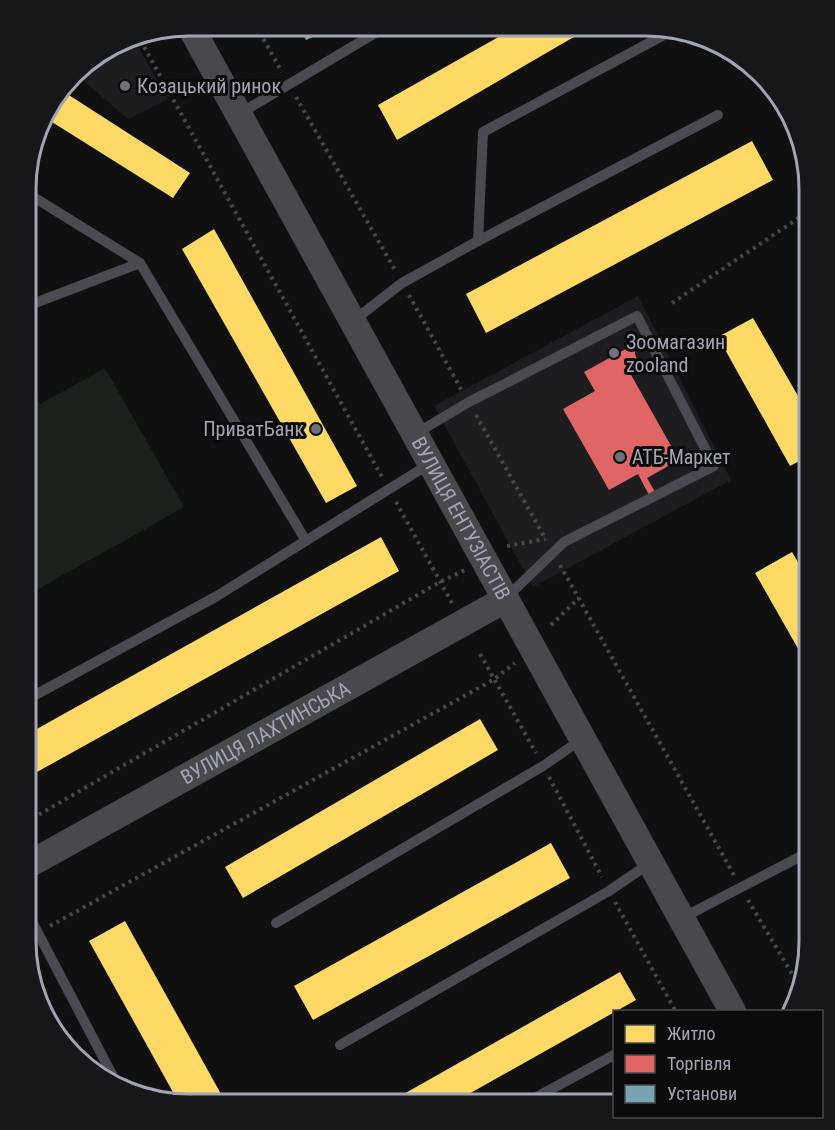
<svg xmlns="http://www.w3.org/2000/svg" width="835" height="1130" viewBox="0 0 835 1130" font-family="'Roboto Condensed',sans-serif">
	<style>
		.built { fill: #1d1d1f }
		.green { fill: #1a211b }
		.homes { fill: #ffd966 }
		.shops { fill: #e06666 }
		.public { fill: #76a5af }
		.lines { fill: none; stroke-linecap: round; stroke-linejoin: round }
		.path { stroke: #46474b; stroke-width: 4; stroke-dasharray: 3 4.5; stroke-linecap: butt }
		.lane { stroke: #4a4b50; stroke-width: 10 }
		.secondary { stroke: #48494d; stroke-width: 27 }
		.poi-dot { fill: #6e727a; stroke: #0b0b0c; stroke-width: 2 }
		.labels { text-anchor: middle; stroke-width: 6; stroke-linejoin: round; paint-order: stroke }
		.poi-label { font-size: 20px; fill: #a0a6b3; stroke: #0b0b0c; text-anchor: start }
		.street-label { font-size: 20px; fill: #a0a6b3; stroke: #0b0b0c }
		.rim { fill: none; stroke: #a0a6b3; stroke-width: 3 }
	</style>
	<rect width="100%" height="100%" fill="#101011"/>
	<g class="built">
		<polygon points="132,36 168,99 128,119 75,73 81,66"/>
		<polygon points="638,296 731,480 533,587 434,406"/>
	</g>
	<polygon class="green" points="105,368 184,507 33,592 26,579 27,380 40,404"/>
	<g class="homes">
		<polygon points="518,26 591,27 397,140 378,105"/>
		<polygon points="61,90 190,173 173,198 44,117 47,107"/>
		<polygon points="752,141 773,180 486,333 466,294"/>
		<polygon points="214,229 357,486 326,503 182,249"/>
		<polygon points="753,318 809,415 809,456 790,466 718,337"/>
		<polygon points="381,537 399,571 28,777 26,773 26,735"/>
		<polygon points="792,552 809,581 809,668 755,573"/>
		<polygon points="480,719 498,750 243,898 225,867"/>
		<polygon points="551,843 570,878 313,1020 294,986"/>
		<polygon points="125,921 226,1103 179,1103 89,941"/>
		<polygon points="620,972 636,1000 451,1104 386,1104"/>
	</g>
	<polygon class="shops" points="633,345 638,366 630,373 679,460 647,478 655,492 649,495 638,474 609,490 563,409 595,391 584,372"/>
	<polygon class="public" points="299,26 338,26 306,40"/>
	<g class="lines">
		<g class="path">
			<polyline points="256,26 282,72"/>
			<polyline points="137,34 382,477"/>
			<polyline points="296,97 395,270"/>
			<polyline points="409,295 462,391"/>
			<polyline points="672,303 809,211"/>
			<polyline points="476,415 546,540"/>
			<polyline points="396,502 452,603"/>
			<polyline points="507,546 545,539"/>
			<polyline points="560,565 734,875"/>
			<polyline points="551,625 579,598"/>
			<polyline points="480,654 536,753"/>
			<polyline points="549,777 602,877"/>
			<polyline points="26,822 440,582 465,570"/>
			<polyline points="748,900 798,984"/>
			<polyline points="615,902 676,1012"/>
			<polyline points="50,926 493,680 515,663"/>
		</g>
		<g class="lane">
			<polyline points="239,114 387,26"/>
			<polyline points="27,193 140,263 306,541"/>
			<polyline points="478,241 718,115"/>
			<polyline points="27,306 140,263"/>
			<polyline points="353,321 402,283 478,241 483,132 662,36"/>
			<polyline points="415,434 469,402 637,316 714,466 564,542 506,598"/>
			<polyline points="26,700 217,596 431,463"/>
			<polyline points="26,910 117,1084"/>
			<polyline points="682,918 809,852"/>
			<polyline points="276,923 543,766 582,739"/>
			<polyline points="340,1045 609,891 650,863"/>
			<polyline points="524,1104 614,1055"/>
		</g>
		<g class="secondary">
			<path id="s1" d="M190,26L733,1012"/>
			<path id="s2" d="M26,866L506,599"/>
		</g>
	</g>
	<g class="poi-dot">
		<circle cx="125" cy="86" r="6"/>
		<circle cx="614" cy="353" r="6"/>
		<circle cx="316" cy="429" r="6"/>
		<circle cx="620" cy="457" r="6"/>
	</g>
	<g class="labels">
		<g class="poi-label">
			<text x="137" y="93">Козацький ринок</text>
			<text x="626" y="349">Зоомагазин<tspan x="626" dy="23">zooland</tspan></text>
			<text x="304" y="436" text-anchor="end">ПриватБанк</text>
			<text x="632" y="464">АТБ-Маркет</text>
		</g>
		<g class="street-label">
			<text dy="7" stroke="none"><textPath href="#s1" startOffset="562">ВУЛИЦЯ ЕНТУЗІАСТІВ</textPath></text>
			<text dy="7" stroke="none"><textPath href="#s2" startOffset="274">ВУЛИЦЯ ЛАХТИНСЬКА</textPath></text>
		</g>
	</g>
	<path d="M0 0H835V1130H0ZM189 36H646A153 153 0 0 1 799 189V941A153 153 0 0 1 646 1094H189A153 153 0 0 1 36 941V189A153 153 0 0 1 189 36Z" fill="#171719" fill-rule="evenodd"/>
	<path class="rim" d="M189 36H646A153 153 0 0 1 799 189V941A153 153 0 0 1 646 1094H189A153 153 0 0 1 36 941V189A153 153 0 0 1 189 36Z"/>
	<rect x="613" y="1010" width="210" height="108" fill="#0b0b0c" stroke="#47494f" stroke-width="1.5"/>
	<rect x="625" y="1025" width="30" height="18" fill="#ffd966" stroke="#47494f" stroke-width="1.5"/>
	<text x="667" y="1040" font-size="18" fill="#a0a6b3">Житло</text>
	<rect x="625" y="1055" width="30" height="18" fill="#e06666" stroke="#47494f" stroke-width="1.5"/>
	<text x="667" y="1070" font-size="18" fill="#a0a6b3">Торгівля</text>
	<rect x="625" y="1085" width="30" height="18" fill="#76a5af" stroke="#47494f" stroke-width="1.5"/>
	<text x="667" y="1100" font-size="18" fill="#a0a6b3">Установи</text>
</svg>
